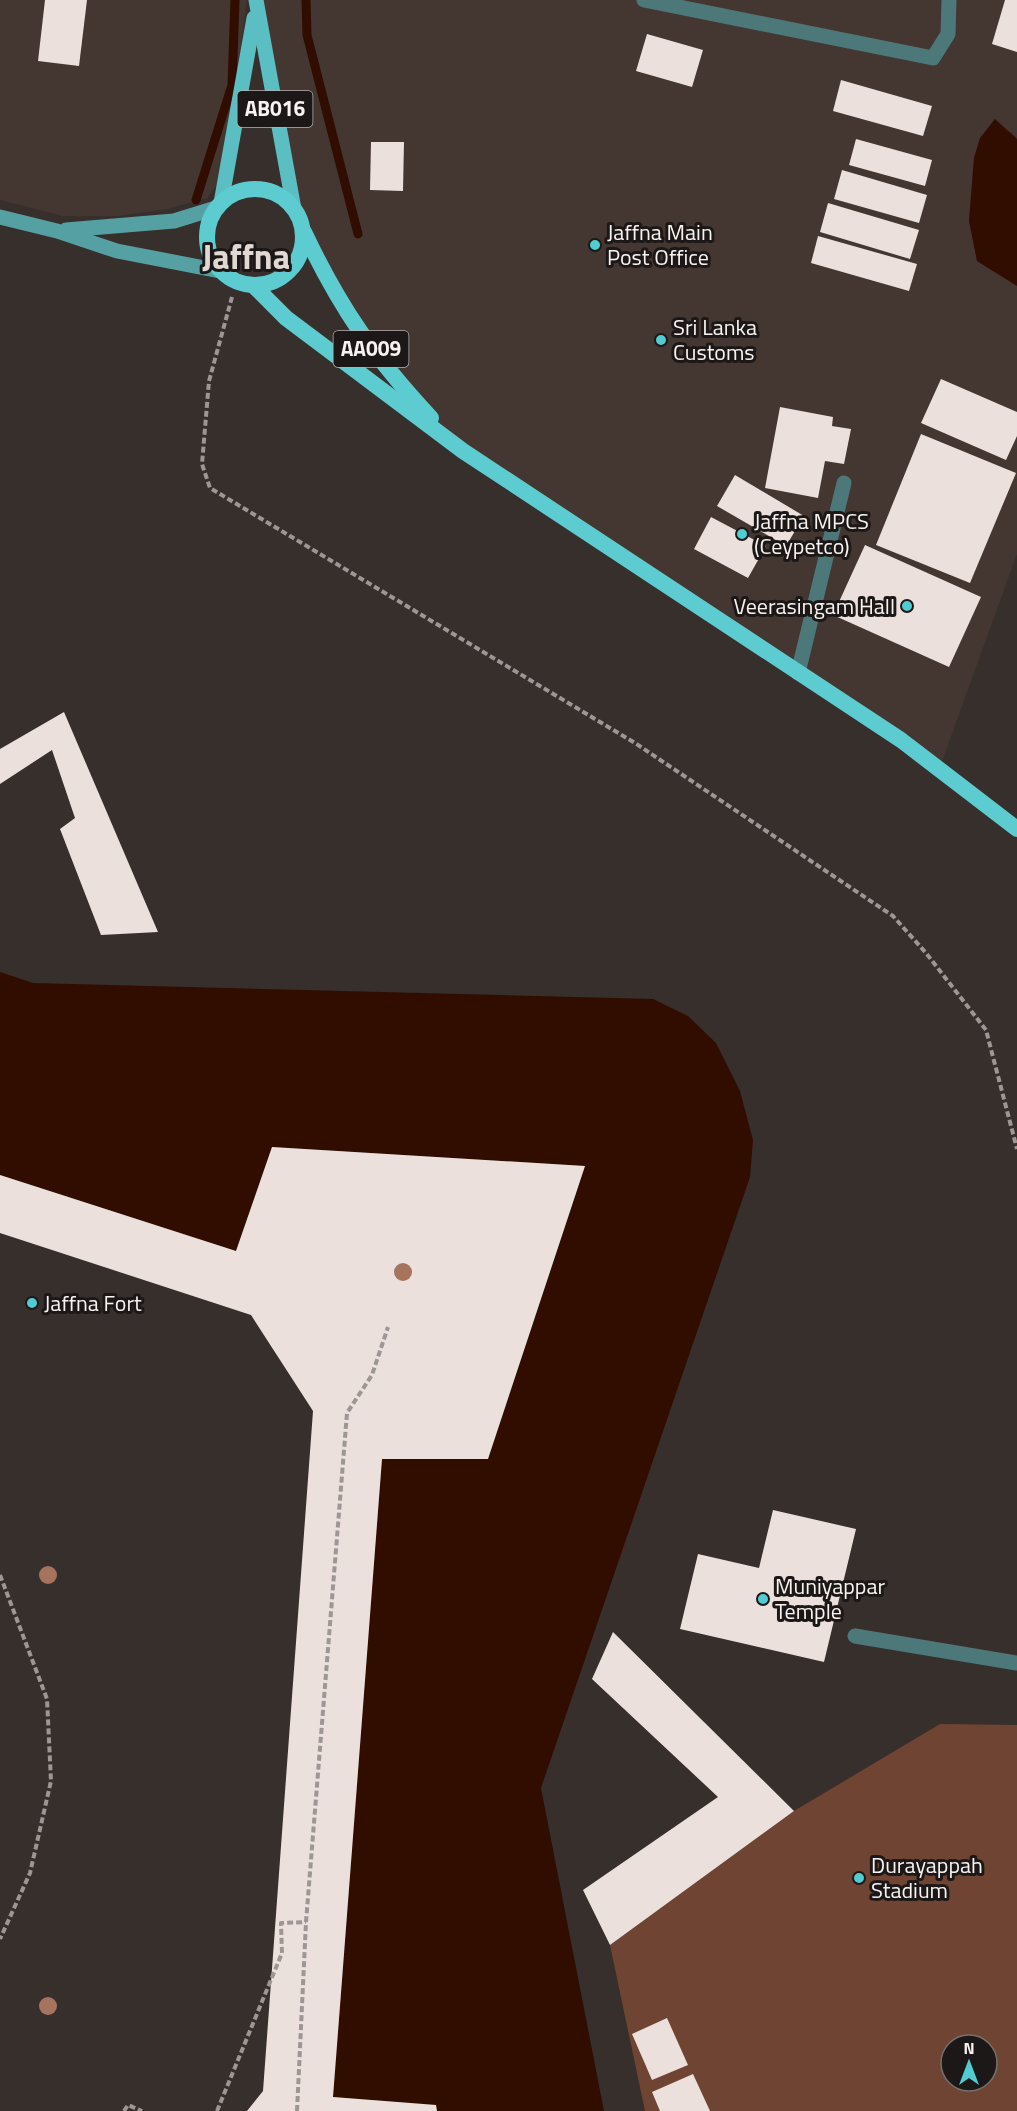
<svg xmlns="http://www.w3.org/2000/svg" width="1017" height="2111" viewBox="0 0 1017 2111" font-family="'Titillium Web',sans-serif">
	<style>
		.built { fill: #443630 }
		.green { fill: #704432; fill-rule: evenodd }
		.water { fill: #310d00 }
		.lines { fill: none; stroke-linecap: round; stroke-linejoin: round }
		.stream { stroke: #310d00; stroke-width: 9 }
		.building { fill: #ebe0dc }
		.path { stroke: #9c9694; stroke-width: 4; stroke-dasharray: 6 3; stroke-linecap: butt }
		.service { stroke: #4c787a; stroke-width: 15 }
		.secondary { stroke: #55a0a3; stroke-width: 15 }
		.primary { stroke: #5bbec2; stroke-width: 15 }
		.trunk { stroke: #5dccd0; stroke-width: 16 }
		.tree { fill: #a5735e }
		.poi-dot { fill: #51ccd2; stroke: #1c1817; stroke-width: 2 }
		.labels { text-anchor: middle; stroke-width: 6; stroke-linejoin: round; paint-order: stroke }
		.shield { fill: #1c1817; stroke: #b6b1b0; stroke-width: 1.5 }
		.shield-label { font-size: 21px; font-weight: bold; fill: #f8f3f1 }
		.poi-label { font-size: 22px; fill: #f8f3f1; stroke: #1c1817; text-anchor: start }
		.town-label { font-size: 34px; font-weight: bold; fill: #e2d8d3; stroke: #1c1817 }
	</style>
	<rect width="100%" height="100%" fill="#372f2c"/>
	<g class="built">
		<polygon points="0,0 247,0 226,162 216,186 207,198 168,209 117,216 63,216 0,200"/>
		<polygon points="256,0 1017,0 1017,139 1012,132 980,138 974,158 969,221 977,261 1017,286 1017,554 940,767 463,451 391,375 303,230 294,209"/>
	</g>
	<path class="green" d="M940,1724L1017,1725V2111H645L610,1945L794,1811ZM951,2045H987V2081H951Z"/>
	<g class="water">
		<polygon points="995,119 1017,139 1017,286 977,261 969,221 974,158 980,138"/>
		<polygon points="0,972 33,983 653,999 688,1016 716,1043 740,1091 753,1140 750,1177 541,1788 604,2111 437,2111 436,2105 333,2097 382,1459 488,1459 585,1166 272,1147 236,1251 0,1175"/>
	</g>
	<g class="lines">
		<g class="stream">
			<polyline points="306,0 307,35 358,234"/>
			<polyline points="196,200 232,85 235,0"/>
		</g>
	</g>
	<g class="building">
		<polygon points="45,0 87,0 79,66 38,61"/>
		<polygon points="1005,0 1017,0 1017,52 992,44"/>
		<polygon points="647,34 703,50 692,87 636,71"/>
		<polygon points="841,80 932,106 923,136 833,111"/>
		<polygon points="856,139 932,160 925,186 849,165"/>
		<polygon points="371,142 404,142 403,191 370,190"/>
		<polygon points="842,170 927,195 919,223 834,199"/>
		<polygon points="828,203 919,230 910,259 820,232"/>
		<polygon points="818,236 917,264 909,291 811,263"/>
		<polygon points="941,379 1017,412 1017,436 1006,460 921,423"/>
		<polygon points="780,407 833,417 832,426 851,429 844,464 825,461 818,498 765,488"/>
		<polygon points="921,434 1016,473 970,583 876,545"/>
		<polygon points="735,475 804,516 786,546 717,506"/>
		<polygon points="711,517 766,546 748,578 694,549"/>
		<polygon points="865,545 981,597 949,667 833,615"/>
		<polygon points="64,712 158,932 101,935 60,829 75,818 52,750 0,784 0,749"/>
		<polygon points="272,1147 585,1166 488,1459 382,1459 333,2097 436,2105 437,2111 247,2111 263,2091 313,1411 251,1315 0,1233 0,1175 236,1251"/>
		<polygon points="773,1510 856,1529 824,1662 680,1629 698,1554 759,1568"/>
		<polygon points="613,1632 794,1811 610,1945 583,1890 718,1797 592,1679"/>
		<polygon points="667,2018 688,2065 652,2080 632,2034"/>
		<polygon points="693,2074 710,2111 660,2111 652,2092"/>
	</g>
	<g class="lines">
		<g class="path">
			<polyline points="232,297 209,381 202,464 210,488 635,743 893,916 926,953 986,1030 1017,1149"/>
			<polyline points="0,1575 47,1699 51,1781 30,1873 0,1939"/>
			<polyline points="124,2111 128,2105 142,2111"/>
			<polyline points="217,2111 282,1953 281,1923 306,1922"/>
			<polyline points="297,2111 306,1922 347,1413 372,1375 388,1327"/>
		</g>
		<g class="service">
			<polyline points="644,0 933,58 948,34 949,0"/>
			<polyline points="798,673 844,483"/>
			<polyline points="855,1636 1017,1663"/>
		</g>
		<g class="secondary">
			<polyline points="0,217 57,231 117,251 220,271"/>
			<polyline points="66,230 174,221 216,208"/>
		</g>
		<g class="primary">
			<polyline points="256,0 294,209"/>
			<polyline points="221,203 254,18"/>
		</g>
		<g class="trunk">
			<circle cx="255" cy="237" r="48"/>
			<path d="M304,232C340,308 374,357 431,418"/>
			<polyline points="254,286 286,318 463,451 901,740 1017,829"/>
		</g>
	</g>
	<g class="tree">
		<circle cx="403" cy="1272" r="9"/>
		<circle cx="48" cy="1575" r="9"/>
		<circle cx="48" cy="2006" r="9"/>
	</g>
	<g class="poi-dot">
		<circle cx="595" cy="245" r="6"/>
		<circle cx="661" cy="340" r="6"/>
		<circle cx="742" cy="534" r="6"/>
		<circle cx="907" cy="606" r="6"/>
		<circle cx="32" cy="1303" r="6"/>
		<circle cx="763" cy="1599" r="6"/>
		<circle cx="859" cy="1878" r="6"/>
	</g>
	<g class="labels">
		<g class="shield">
			<rect x="237.5" y="91" width="75" height="36" rx="4.5"/>
			<rect x="333.5" y="331" width="75" height="36" rx="4.5"/>
		</g>
		<g class="shield-label">
			<text x="275" y="116">AB016</text>
			<text x="371" y="356">AA009</text>
		</g>
		<g class="poi-label">
			<text x="607" y="240">Jaffna Main<tspan x="607" dy="25">Post Office</tspan></text>
			<text x="673" y="335">Sri Lanka<tspan x="673" dy="25">Customs</tspan></text>
			<text x="754" y="529">Jaffna MPCS<tspan x="754" dy="25">(Ceypetco)</tspan></text>
			<text x="895" y="614" text-anchor="end">Veerasingam Hall</text>
			<text x="44" y="1311">Jaffna Fort</text>
			<text x="775" y="1594">Muniyappar<tspan x="775" dy="25">Temple</tspan></text>
			<text x="871" y="1873">Durayappah<tspan x="871" dy="25">Stadium</tspan></text>
		</g>
		<g class="town-label">
			<text x="246" y="269">Jaffna</text>
		</g>
	</g>
	<g transform="translate(969 2063)"><circle r="28" fill="#1c1817" stroke="#74706e" stroke-width="1.5"/>
	<path d="M0-4.5L10 22L0 15L-10 22Z" fill="#51ccd2"/>
	<text y="-9" font-size="16" font-weight="bold" text-anchor="middle" fill="#f8f3f1">N</text>
	</g>
</svg>
